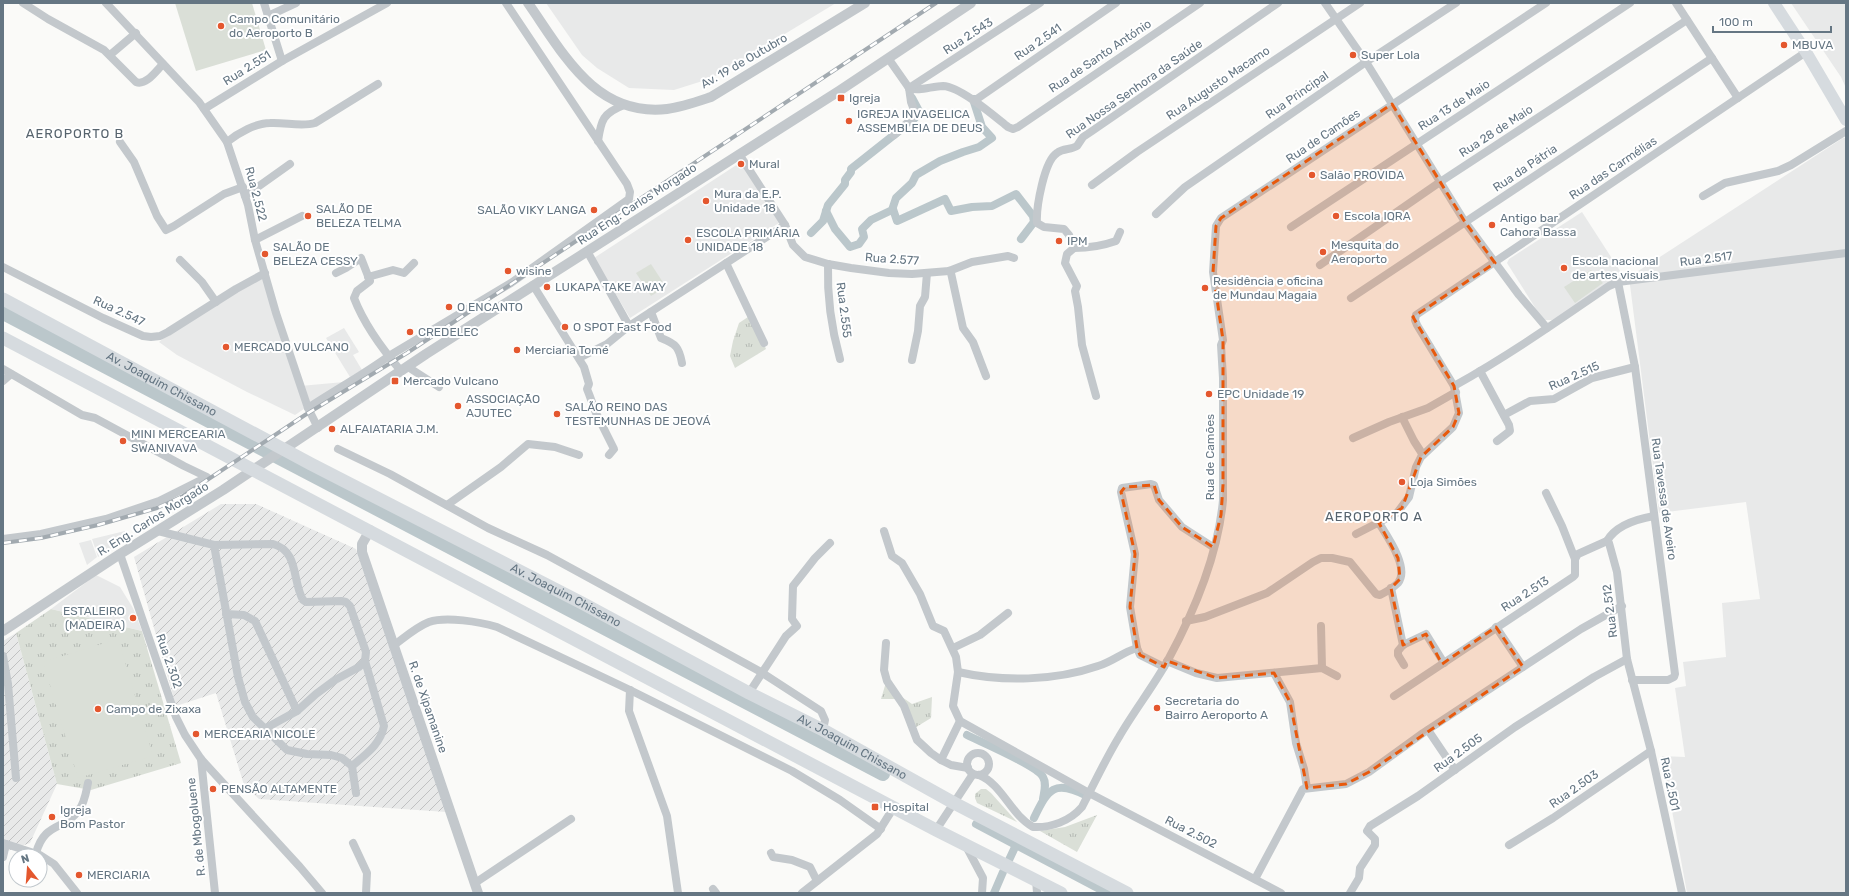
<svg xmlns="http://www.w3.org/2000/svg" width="1849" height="896" viewBox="0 0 1849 896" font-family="Rubik,sans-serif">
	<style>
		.built { fill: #e8e9e9 }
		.industrial { fill: url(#industrial-furrows) }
		.grass { fill: url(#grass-tufts) }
		.pitch { fill: #dadfd7 }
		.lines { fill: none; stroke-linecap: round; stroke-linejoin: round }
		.canal { stroke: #bbc7cb; stroke-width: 8 }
		.river { stroke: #bbc7cb; stroke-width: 14 }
		.minor { stroke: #c3c8cc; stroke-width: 8 }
		.tertiary { stroke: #c3c8cc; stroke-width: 10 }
		.secondary { stroke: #d6dbdf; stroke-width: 12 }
		.primary { stroke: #d6dbdf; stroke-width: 13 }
		.rail-casing { stroke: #a2aab0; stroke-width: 4 }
		.rail { stroke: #fff; stroke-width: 2.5; stroke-dasharray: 8; stroke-linecap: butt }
		.marked { fill: #e8590c; fill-opacity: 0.2; stroke: #e8590c; stroke-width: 3; stroke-dasharray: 8 5; stroke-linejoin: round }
		.poi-dot { fill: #e4572e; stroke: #fff; stroke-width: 1.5 }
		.labels { text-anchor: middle; stroke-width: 4; stroke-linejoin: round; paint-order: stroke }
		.poi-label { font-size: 12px; fill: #657683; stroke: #fff; text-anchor: start }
		.street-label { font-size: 12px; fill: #657683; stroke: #fff }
		.neighbourhood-label { font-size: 13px; letter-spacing: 1px; fill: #57646e; stroke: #fff }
	</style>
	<defs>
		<pattern id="industrial-furrows" width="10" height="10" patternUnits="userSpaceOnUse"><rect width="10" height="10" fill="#e8e9e9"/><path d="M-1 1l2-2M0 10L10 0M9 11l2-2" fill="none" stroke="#c0c1c2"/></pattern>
		<pattern id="grass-tufts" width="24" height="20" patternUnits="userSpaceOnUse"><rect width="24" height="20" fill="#dadfd7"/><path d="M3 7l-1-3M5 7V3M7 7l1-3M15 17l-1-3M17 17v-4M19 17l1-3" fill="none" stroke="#b4b9b4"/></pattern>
	</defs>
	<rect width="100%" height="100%" fill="#fafaf8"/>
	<g class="built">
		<polygon points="546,3 836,3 712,78 674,90 629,88 597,68 582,55"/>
		<polygon points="1791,3 1846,3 1846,88 1841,77"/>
		<polygon points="1843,138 1846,138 1846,893 1687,893 1662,756 1685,757 1675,688 1686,686 1683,662 1726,657 1722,603 1760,599 1746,502 1659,513 1629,277"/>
		<polygon points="741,162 782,221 630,318 594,258"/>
		<polygon points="1582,212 1622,274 1560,316 1552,320 1543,320 1507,263 1509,259"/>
		<polygon points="265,276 300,386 344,382 295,415 247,392 177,355 159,342 175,329"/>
		<polygon points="344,328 359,352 353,355 362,370 350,377 326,338"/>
		<polygon points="125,531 128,537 98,557 92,539"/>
		<polygon points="91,540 97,557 87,565 79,543"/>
		<polygon points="96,575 120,587 133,608 142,631 51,609"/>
	</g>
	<g class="industrial">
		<polygon points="221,504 256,504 356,549 446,812 259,799 244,785 216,693 176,706 134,557"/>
		<polygon points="16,633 57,784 30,843 7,851 3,862 3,641"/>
	</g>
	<g class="grass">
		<polygon points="751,315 766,349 735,368 730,356 733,341 739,323"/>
		<polygon points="51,609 142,631 181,763 91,790 57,784 16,633"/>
		<polygon points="887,679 899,695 912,704 932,697 931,718 913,729 896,699 881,699"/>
		<polygon points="981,789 986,789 991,793 1017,822 977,803 975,798 975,794"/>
		<polygon points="1097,815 1077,852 1040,831 1065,827"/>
	</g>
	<g class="pitch">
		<polygon points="175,3 252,3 266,50 196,71"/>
		<polygon points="651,264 666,287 651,296 636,273"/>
		<polygon points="1591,270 1603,283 1575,303 1564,287"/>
		<polygon points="118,639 153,756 78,778 43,662"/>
	</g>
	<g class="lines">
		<g class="canal">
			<polyline points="912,98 920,113 913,120"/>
			<polyline points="893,209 897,221 945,199 951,211 972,207 992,206 1016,194 1033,216 1034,222 1021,239"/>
			<polyline points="826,211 835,229 850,247 859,244 864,237 862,229 871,220 892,210 896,198 912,183 916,175 940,161 963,152 979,147 992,138 982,127 973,99 975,99"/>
			<polyline points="811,233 823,221 828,205 845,184 845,180 851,172 851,169 899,131"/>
			<path d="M967,735C981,742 1038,766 1043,777C1047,784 1044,792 1043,799"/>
			<path d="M1034,818C1048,789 1054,779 1087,796"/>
			<polyline points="976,824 1107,893"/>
			<polyline points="1009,860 1016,845"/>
			<polyline points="994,893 1003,872"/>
		</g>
		<polyline class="river" points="3,313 883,774"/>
		<g class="minor">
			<path d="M23,3L48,19L104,50L136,82C146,86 156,71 163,64"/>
			<polyline points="106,3 199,102 227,142 248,205 255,240 276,313 308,408 318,428"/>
			<polyline points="264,3 282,61"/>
			<polyline points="1325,3 1366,62 1465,222 1519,295 1547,328"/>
			<polyline points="1676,3 1738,98"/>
			<polyline points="268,16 296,3"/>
			<polyline points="110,55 136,33"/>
			<polyline points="888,58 909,88 911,102 916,115 894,135"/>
			<path d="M909,88C919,92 932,86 943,86C961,87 994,116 1008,127L1013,129L1018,127L1200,3"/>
			<polyline points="909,88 1040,3"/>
			<polyline points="974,101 1116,3"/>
			<polyline points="204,109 282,61 387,3"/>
			<path d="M598,141C601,120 603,113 624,105"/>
			<polyline points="120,142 134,162 157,216 166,230 174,226 224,194 243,187"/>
			<path d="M227,142C238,133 256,123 270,123C285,122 301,127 315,123L378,84"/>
			<polyline points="739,154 785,225 793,245 805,257 828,264 851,268 889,273 912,274 949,271 972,262 1008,256 1014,258"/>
			<polyline points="1092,185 1137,152 1360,3"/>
			<polyline points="245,196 290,164"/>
			<polyline points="1703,196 1725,183 1778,171 1791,165 1846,131"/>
			<polyline points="1156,214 1185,187 1366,62 1456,3"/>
			<polyline points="1291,227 1630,3"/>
			<polyline points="255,240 302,216"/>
			<path d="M1074,248C1089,248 1102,246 1116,241L1120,232"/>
			<polyline points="587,251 629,326"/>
			<polyline points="180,260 202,282 216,302"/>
			<polyline points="726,263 764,343"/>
			<path d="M828,264C827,297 831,327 840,359"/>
			<polyline points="1320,265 1440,182 1687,20"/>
			<polyline points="3,267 103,318 143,336 151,337 160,336 168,332 236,289 265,273"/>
			<polyline points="949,271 951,273 963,328 973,342 986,376"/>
			<path d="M336,273L346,268L361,258L370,281L357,291L354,298C364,324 383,350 401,371"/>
			<polyline points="368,277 393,270 404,273 414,263"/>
			<polyline points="1618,282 1635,367 1675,674 1674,677 1668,680 1632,680"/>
			<polyline points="533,285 584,367 589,384 587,389 589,394 596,413 614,449 609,455"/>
			<polyline points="1351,298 1712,58"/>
			<path d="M651,312L661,338C676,344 679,347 682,363"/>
			<polyline points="579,358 607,344 629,326 785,225"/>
			<polyline points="912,360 918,331 920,306 925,297 927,273"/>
			<polyline points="408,367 439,387"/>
			<polyline points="3,369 82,415 95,418 184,466 207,477 159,501 106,519 41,534 3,539"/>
			<polyline points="1480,371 1509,425 1510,431 1497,441"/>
			<polyline points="3,381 11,374"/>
			<path d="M1454,386C1508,356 1558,321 1609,286L1618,282L1846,253"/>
			<path d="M1096,396L1082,345L1078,307L1075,291L1077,286L1065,263L1067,254L1074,248L1069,235L1064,229L1044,227L1037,223C1036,208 1044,161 1057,153C1063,148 1071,150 1077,146L1083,137L1092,131L1278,3"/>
			<path d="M308,408C335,390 363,375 389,356L511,283L629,199L630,192L627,184L506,3"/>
			<polyline points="1504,415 1530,401 1554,399 1592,378 1635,367"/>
			<polyline points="1402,417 1414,441 1423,455"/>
			<polyline points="1353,438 1389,422 1428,408 1456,392"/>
			<polyline points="338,449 390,474 488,528 547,555 602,585 761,672 821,711 825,720 823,730"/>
			<polyline points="1546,493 1562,526 1575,559"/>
			<polyline points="447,505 501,467 528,444 555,447 579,455"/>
			<path d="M158,531L214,545L273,544C299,551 292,581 303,600L306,602L341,601L346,602L350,606L366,652L365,661L384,726C380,745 366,754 352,766"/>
			<polyline points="884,531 892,556 902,563 920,594 933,626 944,631 956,657 958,672 953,706 960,721 1089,793 1281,893"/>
			<polyline points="1356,534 1397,513 1409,497 1416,467 1421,457 1453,427 1459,413 1454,386 1417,325 1415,320 1416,315 1806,52"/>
			<polyline points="1607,541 1609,543 1617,572 1627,659 1651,751 1682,893"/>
			<path d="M1607,541C1616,525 1637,519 1654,516"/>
			<polyline points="214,545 238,677 245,702 253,717 287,750 307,754 331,755 342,758 352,766 356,793"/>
			<polyline points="120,554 176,717 185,735 201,759 300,867 322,893"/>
			<polyline points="1391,588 1403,645"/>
			<polyline points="226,614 244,615 255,621 297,711"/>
			<path d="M1186,621L1205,617L1267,593L1313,562L1321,558H1332L1350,562L1376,594L1380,595C1386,592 1393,588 1398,583C1410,568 1387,536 1379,523"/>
			<polyline points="1321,626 1322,668"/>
			<polyline points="1496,627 1523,667"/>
			<polyline points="886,643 884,670 887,681 904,706 917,740 931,753 941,760"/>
			<path d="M393,646C404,638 416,627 429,622C446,616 480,622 497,627L630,690L792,771L840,800L881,829"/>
			<polyline points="953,648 980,635 1008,613"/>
			<polyline points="3,656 8,684 16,778"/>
			<polyline points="1167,661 1196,673 1217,678 1322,668 1337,676"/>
			<polyline points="1404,665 1398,655 1398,651 1403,645 1426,634 1444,663"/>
			<polyline points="1164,667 1140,655 1137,648 1130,607 1135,554 1121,492 1122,488 1151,484 1154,485 1159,500 1182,527 1213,547"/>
			<path d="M958,672C1002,682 1055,681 1098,666C1112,662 1123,652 1137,648"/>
			<polyline points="1274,673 1290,702 1296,743 1304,769 1307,788"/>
			<polyline points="630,690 629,711 667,816 678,893"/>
			<polyline points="749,693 786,636 797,626 792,619 793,586 815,558 830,543"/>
			<polyline points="1394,696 1573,577 1575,575 1575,559 1578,554 1607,541"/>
			<polyline points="960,721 941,760 951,765 968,768"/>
			<polyline points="266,728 297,711 316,694 335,680 359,667 365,661"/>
			<polyline points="1428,730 1455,770"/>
			<circle cx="978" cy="764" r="11"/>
			<polyline points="201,759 215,893"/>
			<path d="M979,775C1002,784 1011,815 1033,827C1051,828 1070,821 1082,807C1094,784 1105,760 1119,737C1134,711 1153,687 1168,660C1194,612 1218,555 1223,500V378L1221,345L1223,340L1213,272L1216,226L1221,218L1546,3"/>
			<polyline points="936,830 973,774"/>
			<polyline points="3,843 40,855 54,864 77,893"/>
			<polyline points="353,843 367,873 366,893"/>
			<polyline points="1509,845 1553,818 1651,751"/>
			<polyline points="966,846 983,878 982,893"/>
			<path d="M36,853C45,821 64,831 79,810C85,802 86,792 88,783"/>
			<polyline points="771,853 773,857 792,860 810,867 817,881"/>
			<polyline points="3,857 6,844"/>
			<polyline points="1036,879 1037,893"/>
			<polyline points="1255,879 1303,789 1346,784 1369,772 1423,733 1523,667 1581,629 1622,606"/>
			<polyline points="475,883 571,819"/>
			<polyline points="713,889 716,893"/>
			<polyline points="802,893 877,834 894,807"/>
			<polyline points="1350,893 1359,878 1360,868 1375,845 1375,839 1367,831 1370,826 1418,796 1515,727 1594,677 1627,659"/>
		</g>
		<g class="tertiary">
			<path d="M528,3C563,53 595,117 667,109C682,107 696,102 711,97L865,3"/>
			<polyline points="370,530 362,544 362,552 478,893"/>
			<polyline points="3,631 120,554 223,490 426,354 839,91 971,3"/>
		</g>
		<polyline class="secondary" points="1774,3 1806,52 1846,120"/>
		<g class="primary">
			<path id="s1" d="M3,299L311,464L582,603L749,693L823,730L954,803L1127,893"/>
			<polyline points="3,338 936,830 1061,893"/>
		</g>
		<g class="rail-casing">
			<polyline id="rail" points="3,543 41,538 98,525 157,508 183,496 305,415 407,353 936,3"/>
		</g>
		<use href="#rail" class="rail"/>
	</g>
	<path class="marked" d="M1392,104L1465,222L1495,263L1413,317L1454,386L1459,413L1453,427L1421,457L1402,508L1379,523L1398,558L1400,579L1391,588L1403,645L1426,634L1442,664L1496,627L1523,667L1369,772L1346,784L1307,788L1290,702L1274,673L1217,678L1167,661L1164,667L1140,655L1137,648L1130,607L1135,554L1121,492L1125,487L1154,485L1159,500L1182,527L1213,547L1221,515L1223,485V340L1213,272L1216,226L1221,218Z"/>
	<g class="poi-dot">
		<circle cx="221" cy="26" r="4"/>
		<circle cx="1784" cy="45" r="4"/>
		<circle cx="1353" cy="55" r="4"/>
		<rect x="837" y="94" width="8" height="8" rx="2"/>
		<circle cx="849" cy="121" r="4"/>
		<circle cx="741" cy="164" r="4"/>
		<circle cx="1312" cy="175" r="4"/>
		<circle cx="706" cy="201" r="4"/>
		<circle cx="594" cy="210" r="4"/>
		<circle cx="308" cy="216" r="4"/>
		<circle cx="1336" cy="216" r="4"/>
		<circle cx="1492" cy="225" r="4"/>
		<circle cx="688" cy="240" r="4"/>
		<circle cx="1059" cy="241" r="4"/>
		<circle cx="1323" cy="252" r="4"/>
		<circle cx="265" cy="254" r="4"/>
		<circle cx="1564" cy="268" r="4"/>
		<circle cx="508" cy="271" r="4"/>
		<circle cx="547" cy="287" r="4"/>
		<circle cx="1205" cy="288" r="4"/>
		<circle cx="449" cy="307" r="4"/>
		<circle cx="565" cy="327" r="4"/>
		<circle cx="410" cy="332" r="4"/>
		<circle cx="226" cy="347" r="4"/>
		<circle cx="517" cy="350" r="4"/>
		<rect x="391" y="377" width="8" height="8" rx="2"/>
		<circle cx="1209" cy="394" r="4"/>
		<circle cx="458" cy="406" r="4"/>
		<circle cx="557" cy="414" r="4"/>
		<circle cx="332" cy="429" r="4"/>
		<circle cx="123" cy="441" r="4"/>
		<circle cx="1402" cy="482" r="4"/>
		<circle cx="133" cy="618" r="4"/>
		<circle cx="1157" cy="708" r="4"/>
		<circle cx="98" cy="709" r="4"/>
		<circle cx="196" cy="734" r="4"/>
		<circle cx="213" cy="789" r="4"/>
		<rect x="871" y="803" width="8" height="8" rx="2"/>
		<circle cx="52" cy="817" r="4"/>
		<circle cx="79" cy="875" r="4"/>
	</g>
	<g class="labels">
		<g class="poi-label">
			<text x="229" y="23">Campo Comunitário<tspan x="229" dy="14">do Aeroporto B</tspan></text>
			<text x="1792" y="49">MBUVA</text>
			<text x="1361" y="59">Super Lola</text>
			<text x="849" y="102">Igreja</text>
			<text x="857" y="118">IGREJA INVAGELICA<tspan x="857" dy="14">ASSEMBLEIA DE DEUS</tspan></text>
			<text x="749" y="168">Mural</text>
			<text x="1320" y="179">Salão PROVIDA</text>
			<text x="714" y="198">Mura da E.P.<tspan x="714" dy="14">Unidade 18</tspan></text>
			<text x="316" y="213">SALÃO DE<tspan x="316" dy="14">BELEZA TELMA</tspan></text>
			<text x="586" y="214" text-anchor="end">SALÃO VIKY LANGA</text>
			<text x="1344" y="220">Escola IQRA</text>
			<text x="1500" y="222">Antigo bar<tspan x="1500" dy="14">Cahora Bassa</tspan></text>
			<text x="696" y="237">ESCOLA PRIMÁRIA<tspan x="696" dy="14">UNIDADE 18</tspan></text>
			<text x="1067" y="245">IPM</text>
			<text x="1331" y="249">Mesquita do<tspan x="1331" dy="14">Aeroporto</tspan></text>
			<text x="273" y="251">SALÃO DE<tspan x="273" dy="14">BELEZA CESSY</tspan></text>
			<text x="1572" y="265">Escola nacional<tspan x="1572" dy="14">de artes visuais</tspan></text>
			<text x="516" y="275">wisine</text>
			<text x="1213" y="285">Residência e oficina<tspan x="1213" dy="14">de Mundau Magaia</tspan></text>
			<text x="555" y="291">LUKAPA TAKE AWAY</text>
			<text x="457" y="311">O ENCANTO</text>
			<text x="573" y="331">O SPOT Fast Food</text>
			<text x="418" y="336">CREDELEC</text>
			<text x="234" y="351">MERCADO VULCANO</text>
			<text x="525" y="354">Merciaria Tomé</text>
			<text x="403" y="385">Mercado Vulcano</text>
			<text x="1217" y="398">EPC Unidade 19</text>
			<text x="466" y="403">ASSOCIAÇĀO<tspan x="466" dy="14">AJUTEC</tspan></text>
			<text x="565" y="411">SALÃO REINO DAS<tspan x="565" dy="14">TESTEMUNHAS DE JEOVÁ</tspan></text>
			<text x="340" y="433">ALFAIATARIA J.M.</text>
			<text x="131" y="438">MINI MERCEARIA<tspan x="131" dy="14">SWANIVAVA</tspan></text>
			<text x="1410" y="486">Loja Simões</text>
			<text x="125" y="615" text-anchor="end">ESTALEIRO<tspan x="125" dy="14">(MADEIRA)</tspan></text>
			<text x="1165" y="705">Secretaria do<tspan x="1165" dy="14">Bairro Aeroporto A</tspan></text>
			<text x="106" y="713">Campo de Zixaxa</text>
			<text x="204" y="738">MERCEARIA NICOLE</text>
			<text x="221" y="793">PENSÃO ALTAMENTE</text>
			<text x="883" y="811">Hospital</text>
			<text x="60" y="814">Igreja<tspan x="60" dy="14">Bom Pastor</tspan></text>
			<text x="87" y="879">MERCIARIA</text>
		</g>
		<g class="street-label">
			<text transform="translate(968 36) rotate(-33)" y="4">Rua 2.543</text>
			<text transform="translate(1038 42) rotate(-35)" y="4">Rua 2.541</text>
			<text transform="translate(1100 56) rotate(-34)" y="4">Rua de Santo António</text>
			<text transform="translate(744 61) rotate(-30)" y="4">Av. 19 de Outubro</text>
			<text transform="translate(247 68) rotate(-32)" y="4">Rua 2.551</text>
			<text transform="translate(1218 83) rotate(-34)" y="4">Rua Augusto Macamo</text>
			<text transform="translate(1134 89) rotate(-35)" y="4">Rua Nossa Senhora da Saúde</text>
			<text transform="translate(1297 95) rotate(-35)" y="4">Rua Principal</text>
			<text transform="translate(1454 105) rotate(-33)" y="4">Rua 13 de Maio</text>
			<text transform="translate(1496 131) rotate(-33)" y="4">Rua 28 de Maio</text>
			<text transform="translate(1323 136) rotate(-34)" y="4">Rua de Camões</text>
			<text transform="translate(1525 168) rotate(-34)" y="4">Rua da Pátria</text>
			<text transform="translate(1613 168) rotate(-34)" y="4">Rua das Carmélias</text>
			<text transform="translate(256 194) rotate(75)" y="4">Rua 2.522</text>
			<text transform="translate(637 204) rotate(-33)" y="4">Rua Eng. Carlos Morgado</text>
			<text transform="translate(892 259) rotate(4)" y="4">Rua 2.577</text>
			<text transform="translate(1706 259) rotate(-7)" y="4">Rua 2.517</text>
			<text transform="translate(844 310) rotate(83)" y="4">Rua 2.555</text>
			<text transform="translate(119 311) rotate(25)" y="4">Rua 2.547</text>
			<text transform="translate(1574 376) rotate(-24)" y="4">Rua 2.515</text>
			<text dy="4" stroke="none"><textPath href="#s1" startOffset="180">Av. Joaquim Chissano</textPath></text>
			<text transform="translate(1210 457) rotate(-90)" y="4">Rua de Camões</text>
			<text transform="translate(1664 499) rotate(82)" y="4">Rua Tavessa de Aveiro</text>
			<text transform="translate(153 519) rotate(-32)" y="4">R. Eng. Carlos Morgado</text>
			<text transform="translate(1525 594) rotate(-33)" y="4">Rua 2.513</text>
			<text dy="4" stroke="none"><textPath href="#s1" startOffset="636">Av. Joaquim Chissano</textPath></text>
			<text transform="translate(1610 611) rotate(-97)" y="4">Rua 2.512</text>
			<text transform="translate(169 661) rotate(71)" y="4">Rua 2.302</text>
			<text transform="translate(428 707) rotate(71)" y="4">R. de Xipamanine</text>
			<text dy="4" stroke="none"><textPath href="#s1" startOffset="960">Av. Joaquim Chissano</textPath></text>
			<text transform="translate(1458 753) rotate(-36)" y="4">Rua 2.505</text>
			<text transform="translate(1670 784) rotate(78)" y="4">Rua 2.501</text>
			<text transform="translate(1574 789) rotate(-35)" y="4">Rua 2.503</text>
			<text transform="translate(196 827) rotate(-96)" y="4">R. de Mbogoluene</text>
			<text transform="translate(1191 832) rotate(27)" y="4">Rua 2.502</text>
		</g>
		<g class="neighbourhood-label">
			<text x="75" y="138">AEROPORTO B</text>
			<text x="1374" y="521">AEROPORTO A</text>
		</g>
	</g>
	<rect width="1849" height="896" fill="none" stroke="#657683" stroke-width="8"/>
	<g transform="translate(28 868) rotate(343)"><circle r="19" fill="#ffffff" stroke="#c1c8cd"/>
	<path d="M0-3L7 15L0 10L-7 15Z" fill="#e4572e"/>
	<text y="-6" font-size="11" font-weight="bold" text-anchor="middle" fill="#657683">N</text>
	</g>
	<path d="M1713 26v6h118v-6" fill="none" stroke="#657683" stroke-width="2"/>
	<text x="1719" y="26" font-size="12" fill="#657683" stroke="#ffffff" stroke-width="3" paint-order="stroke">100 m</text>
</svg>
